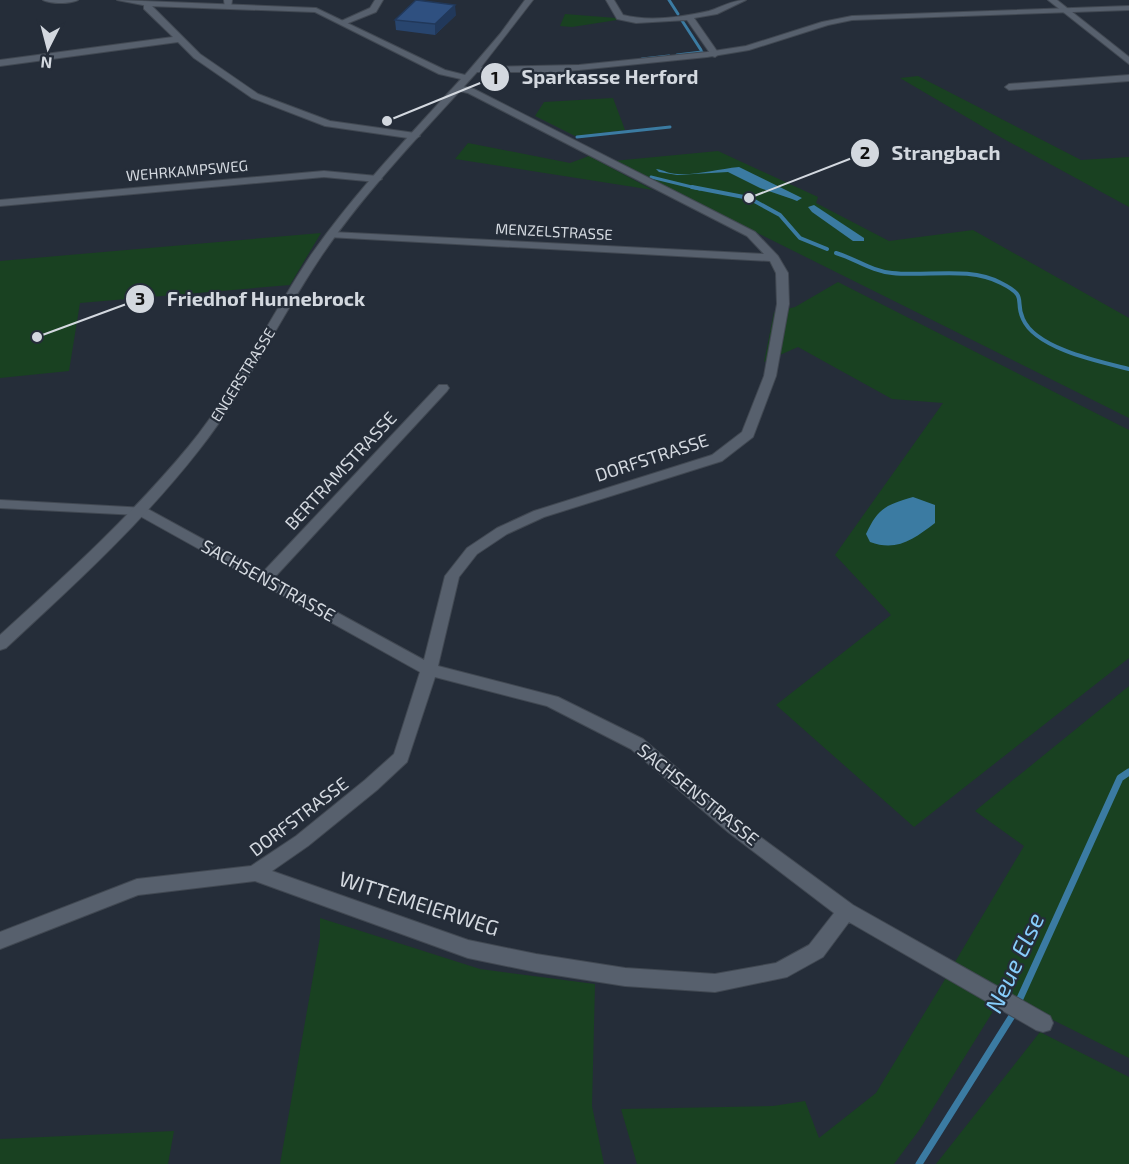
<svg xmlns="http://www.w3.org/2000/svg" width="1129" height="1164" viewBox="0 0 1129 1164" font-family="'Exo 2',sans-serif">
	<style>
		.green { fill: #194121 }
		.water { fill: #3b7ba2 }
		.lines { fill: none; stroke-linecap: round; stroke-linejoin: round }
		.stream-far2 { stroke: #3b7ba2; stroke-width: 3 }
		.stream-far1 { stroke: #3b7ba2; stroke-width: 4 }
		.stream { stroke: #3b7ba2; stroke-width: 7 }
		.street-casing { stroke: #414852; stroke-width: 2 }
		.secondary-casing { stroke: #414852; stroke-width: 2 }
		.street { fill: #57606d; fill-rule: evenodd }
		.secondary { fill: #57606d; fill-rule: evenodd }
		.wall { fill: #28456e }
		.shaded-wall { fill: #21385a }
		.building { fill: #2f5080; stroke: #21385a; stroke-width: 1.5 }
		.labels { text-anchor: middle; stroke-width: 4.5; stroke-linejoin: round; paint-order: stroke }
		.far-street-label { font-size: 15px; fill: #d3d8df; stroke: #252d39 }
		.street-label { font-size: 18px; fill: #d3d8df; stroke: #252d39 }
		.near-street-label { font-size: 21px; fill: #d3d8df; stroke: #252d39 }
		.near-water-label { font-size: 24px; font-style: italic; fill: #87cdfb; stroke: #252d39 }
		.leader { fill: none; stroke: #d3d8df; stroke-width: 2 }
		.callout-dot { fill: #d3d8df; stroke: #252d39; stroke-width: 2 }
		.mark-label { font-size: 18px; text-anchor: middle; font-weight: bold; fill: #111 }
		.callout-label { font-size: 20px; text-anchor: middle; font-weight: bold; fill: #d3d8df; stroke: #252d39; stroke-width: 4.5; stroke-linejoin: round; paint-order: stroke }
	</style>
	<rect width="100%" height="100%" fill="#252d39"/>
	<g class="green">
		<polygon points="565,14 616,18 617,20 572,27 560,26"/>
		<polygon points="918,76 1081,160 1129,157 1129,207 1002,138 900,78"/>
		<polygon points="613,98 625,130 575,136 535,116 544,102"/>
		<polygon points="468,143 570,163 589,156 653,190 455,159"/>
		<polygon points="718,151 818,197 816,203 889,241 973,230 1129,318 1129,418 613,161"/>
		<polygon points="321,233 290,285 80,303 69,371 0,378 0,261"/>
		<polygon points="838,282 1129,430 1129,658 914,827 776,705 891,615 835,555 943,403 892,399 798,347 764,362 774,312 795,307"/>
		<polygon points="1129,686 1129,1058 1045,1016 955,962 1024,846 975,811"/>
		<polygon points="320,918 480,969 595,984 592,1106 604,1164 280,1164 320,937"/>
		<polygon points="947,976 997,1005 920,1129 894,1164 637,1164 621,1109 773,1106 805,1101 819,1138 876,1093"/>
		<polygon points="1040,1032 1129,1077 1129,1164 936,1164"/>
		<polygon points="174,1131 168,1164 0,1164 0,1139"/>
	</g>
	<g class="water">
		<path d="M739,167L802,198L797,201L792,199L760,188L728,172L677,175L659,172L656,169C665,170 668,174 678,174C699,175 718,169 739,167Z"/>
		<polygon points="814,205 864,238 864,241 853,241 812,212 808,207"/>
		<path d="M913,497L935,505V523C914,539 897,552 870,542L866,534C878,508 886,505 913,497Z"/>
	</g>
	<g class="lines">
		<g class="stream-far2">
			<polyline points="669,0 678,14"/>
			<polyline points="681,19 701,50"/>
			<polyline points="677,55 702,52"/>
			<polyline points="642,59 669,56"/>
			<polyline points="577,137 670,127"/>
			<polyline points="651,177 700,189"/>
		</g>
		<g class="stream-far1">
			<polyline points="692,187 749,198 780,215 800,238 827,249"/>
			<path d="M836,253C856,259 871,271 892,273C927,277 969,266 1001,283C1029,297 1014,300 1023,319C1036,349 1101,362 1129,369"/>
		</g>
		<polyline class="stream" points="919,1164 1012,1016 1120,778 1129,772"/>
		<g class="street-casing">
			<g id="street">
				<polygon points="224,0 232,0 231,8 225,8"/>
				<polygon points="375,0 383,0 376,12 346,24 339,22 370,8"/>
				<path d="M606,0H614L623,15C649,22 683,17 709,11C722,7 732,0 746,0L717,14L694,18L719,54L715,57L712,56L687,20L636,23L617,19Z"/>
				<polygon points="1048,0 1057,0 1129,57 1129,64"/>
				<polygon points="148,2 200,54 258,94 330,121 415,133 420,136 415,139 325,126 252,98 194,58 178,42 0,66 0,60 173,37 144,9 144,4"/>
				<polygon points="1129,75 1129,81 1009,90 1005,87 1009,84"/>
				<path d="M458,85L474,89L755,232L778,256L788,273L789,304L776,376L753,437L722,461L544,517L507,534L477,554L459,577L438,666L558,697L643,739L740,822L853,905L1050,1016L1053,1023L1050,1030L1043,1032L1036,1030L849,922L823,957L787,977L715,992L625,986L536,972L468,958L255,881L138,895L0,949V932L137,879L251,866L296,836L365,780L394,754L420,672L138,515L0,508V500L146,508L263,572L439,385H447L449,388L447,391L274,578L424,660L445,576L467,548L497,528L534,511L712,455L742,432L764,376L777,304L776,273L770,261L328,237V233L332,232L764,254L747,236L468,93L455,90V86ZM435,677L547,706L631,749L728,832L834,913L809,945L776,963L715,974L625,968L536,954L468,940L272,871L308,846L377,790L407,762Z"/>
				<polygon points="324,171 377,176 382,179 377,182 324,177 0,206 0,200"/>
			</g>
		</g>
		<g class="secondary-casing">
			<g id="secondary">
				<path d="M43,0H78C70,4 51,4 43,0Z"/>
				<path d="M117,0L316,8L445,70L465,75L500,34L525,0H533L481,67L579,65L707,52L746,46L822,22L852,16L1129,6V10L852,20L828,25L749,50L707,57L559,72H477C424,131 367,189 322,255C279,319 247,389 199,450C142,523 73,586 6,648L0,650V635C66,575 132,515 189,446C237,387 269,318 311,255C355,192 409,136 461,79L439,74L315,12L148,6Z"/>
			</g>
		</g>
		<use href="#street" class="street"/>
		<use href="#secondary" class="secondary"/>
	</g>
	<polygon class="wall" points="456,15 435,35 396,30 395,20"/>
	<polygon class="shaded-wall" points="455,5 456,15 435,35 435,24"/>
	<polygon class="building" points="416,0 455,5 435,24 395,20"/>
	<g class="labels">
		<g class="far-street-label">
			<text transform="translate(187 171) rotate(-5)" y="5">WEHRKAMPSWEG</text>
			<text transform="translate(554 232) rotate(3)" y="5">MENZELSTRASSE</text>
			<text transform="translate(243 375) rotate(-58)" y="5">ENGERSTRASSE</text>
		</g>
		<g class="street-label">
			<text transform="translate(652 458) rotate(-18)" y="6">DORFSTRASSE</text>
			<text transform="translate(341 471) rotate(-47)" y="6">BERTRAMSTRASSE</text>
			<text transform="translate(268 581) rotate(29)" y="6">SACHSENSTRASSE</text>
			<text transform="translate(698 795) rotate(39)" y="6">SACHSENSTRASSE</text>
			<text transform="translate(299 817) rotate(-37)" y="6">DORFSTRASSE</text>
		</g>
		<g class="near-street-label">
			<text transform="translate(419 904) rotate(18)" y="7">WITTEMEIERWEG</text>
		</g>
		<g class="near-water-label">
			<text transform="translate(1015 963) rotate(-65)" y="8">Neue Else</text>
		</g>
	</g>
	<path class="leader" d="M387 121L495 77M749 198L865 153M37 337L140 299"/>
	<g class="callout-dot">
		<circle cx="387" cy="121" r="6"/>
		<circle cx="749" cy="198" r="6"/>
		<circle cx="37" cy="337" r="6"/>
		<circle cx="495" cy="77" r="15"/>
		<circle cx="865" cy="153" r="15"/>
		<circle cx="140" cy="299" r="15"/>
	</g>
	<g class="mark-label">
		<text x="495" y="84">1</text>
		<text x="865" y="159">2</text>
		<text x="140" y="305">3</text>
	</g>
	<g class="callout-label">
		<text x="610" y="84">Sparkasse Herford</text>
		<text x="946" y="160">Strangbach</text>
		<text x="266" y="306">Friedhof Hunnebrock</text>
	</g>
	<g transform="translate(48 48) rotate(186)" stroke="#252d39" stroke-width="4.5" paint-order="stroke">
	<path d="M0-4.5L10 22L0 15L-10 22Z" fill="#d3d8df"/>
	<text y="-9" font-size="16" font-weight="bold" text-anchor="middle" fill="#d3d8df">N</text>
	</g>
</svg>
